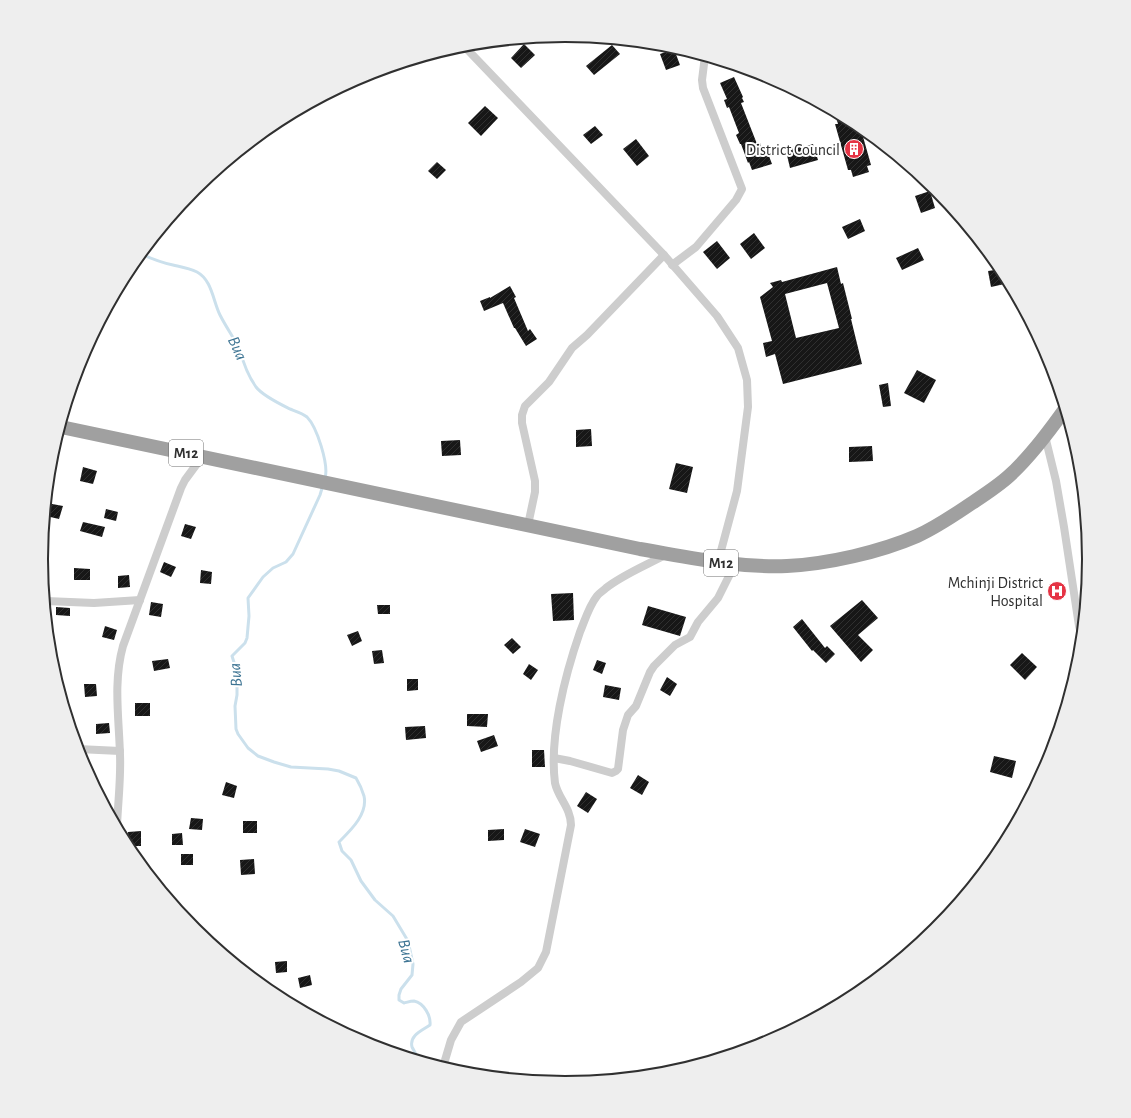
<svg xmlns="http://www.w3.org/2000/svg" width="1131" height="1118" viewBox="0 0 1131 1118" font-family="'Alegreya Sans',sans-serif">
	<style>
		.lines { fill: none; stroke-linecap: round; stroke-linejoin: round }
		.stream { stroke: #cbe0ec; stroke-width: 3 }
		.building { fill: url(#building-hatch); fill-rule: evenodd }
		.minor { stroke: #cdcdcd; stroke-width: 8 }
		.trunk { stroke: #a0a0a0; stroke-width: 14 }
		.labels { text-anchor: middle; stroke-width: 4; stroke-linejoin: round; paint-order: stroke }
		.shield { fill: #fff; stroke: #6e6e6e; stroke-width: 1 }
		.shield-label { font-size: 15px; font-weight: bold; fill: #303030 }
		.poi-label { font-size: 16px; fill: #303030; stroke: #fff; text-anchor: end }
		.water-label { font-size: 17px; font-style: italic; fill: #3d7493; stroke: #fff }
		.rim { fill: none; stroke: #303030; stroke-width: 2 }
	</style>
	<defs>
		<pattern id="building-hatch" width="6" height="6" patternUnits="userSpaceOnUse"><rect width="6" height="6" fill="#171717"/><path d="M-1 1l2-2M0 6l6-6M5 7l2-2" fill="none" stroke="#303030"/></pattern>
	</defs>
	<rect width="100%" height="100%" fill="#fff"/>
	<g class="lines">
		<g class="stream">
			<path d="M141,254C152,259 162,263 173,265C182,267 189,268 197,272C212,280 213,301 220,315C226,327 234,338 240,350C243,362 249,377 256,387C263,396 280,404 290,409C295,411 302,413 307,417C317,427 329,465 325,478"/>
			<path d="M323,485L320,495L293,554L286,562L273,568L263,577L248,598L249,616L247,638L245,643L232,656L237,672V695L235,706L236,729L238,734L248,748L258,756L274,762L291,767L328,769L339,771L356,778C359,783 362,789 364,796C368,814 351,830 339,842L342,851L351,860L361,881L375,900L393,916L408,941L413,964L412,975L401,989L399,995V1000L404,1003C408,1002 411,1001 414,1001C424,1003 431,1016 430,1025C423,1030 409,1035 412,1047C414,1051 417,1055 418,1059"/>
		</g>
	</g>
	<g class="building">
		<polygon points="524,44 535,55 521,68 511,58"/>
		<polygon points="612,45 620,54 594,75 586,66"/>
		<polygon points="674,49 680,65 666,70 660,54"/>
		<polygon points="734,77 743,97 742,98 744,102 741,103 757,144 760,143 762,149 766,148 772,164 752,170 749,162 748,163 741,144 740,144 736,135 739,133 729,107 727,108 724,100 727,99 720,83"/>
		<polygon points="485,106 498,118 481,136 468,123"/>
		<polygon points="834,111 860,126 871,165 867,166 869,172 853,177 851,170 848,170 835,124 838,124"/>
		<polygon points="595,126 603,135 591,144 583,135"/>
		<polygon points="636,139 649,156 637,166 623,149"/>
		<polygon points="803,144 804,147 813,144 818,160 790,168 786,151 792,150 791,147"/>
		<polygon points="437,162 446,170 437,179 428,171"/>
		<polygon points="930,191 935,208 921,213 915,196"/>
		<polygon points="860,219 865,231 848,239 842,227"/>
		<polygon points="754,233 765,248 751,259 740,244"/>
		<polygon points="717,241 730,258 717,269 703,252"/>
		<polygon points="918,248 924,260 902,270 896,258"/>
		<path d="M837,267L841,284L843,283L852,319H851L862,364L783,384L775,354L766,357L763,343L772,341L760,297L773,287L770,283L781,280L782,282ZM827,283L839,328L796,338L785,294Z"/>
		<polygon points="1002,269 1009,283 991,287 988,271"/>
		<polygon points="510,286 516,297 514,298 528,331 530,329 537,339 526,346 515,328 514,328 503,303 484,311 480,301 490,297 490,298"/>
		<polygon points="917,370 936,380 924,403 904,393"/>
		<polygon points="888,383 891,406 883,407 879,385"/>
		<polygon points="591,429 592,446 576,447 576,430"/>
		<polygon points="460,440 461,455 442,456 441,441"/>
		<polygon points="872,446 873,461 849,462 849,447"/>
		<polygon points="676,463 693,467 687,493 669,489"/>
		<polygon points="83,467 97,471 93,484 80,481"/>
		<polygon points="47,503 63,506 59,519 46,516"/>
		<polygon points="106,509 118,512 116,521 104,518"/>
		<polygon points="83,522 105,527 102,537 80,531"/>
		<polygon points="185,524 196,527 191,539 181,536"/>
		<polygon points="164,562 176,567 171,577 160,572"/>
		<polygon points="74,568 90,569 90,580 74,580"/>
		<polygon points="201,570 212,572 211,584 200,583"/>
		<polygon points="129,575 130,587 118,588 118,576"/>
		<polygon points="573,593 574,620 553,621 551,594"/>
		<polygon points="862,600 878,618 858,635 873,650 861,662 830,626"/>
		<polygon points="151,602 163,604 161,617 149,615"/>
		<polygon points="377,605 390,605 390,614 378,614"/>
		<polygon points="648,606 686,617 680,636 642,625"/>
		<polygon points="56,607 70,608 70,616 56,615"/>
		<polygon points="802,619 825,648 827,646 835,654 826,663 813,650 812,651 793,627"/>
		<polygon points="105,626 117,630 114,640 102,637"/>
		<polygon points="358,631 362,641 352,646 347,635"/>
		<polygon points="512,638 521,647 513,654 504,645"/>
		<polygon points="382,650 384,663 374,664 372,651"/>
		<polygon points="1022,653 1037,667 1025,680 1010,665"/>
		<polygon points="168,659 170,668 154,671 152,661"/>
		<polygon points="597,660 606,663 602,674 593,670"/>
		<polygon points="529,664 538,670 531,680 523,674"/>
		<polygon points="667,677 677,684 670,696 660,690"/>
		<polygon points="407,679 418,679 418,690 407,691"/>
		<polygon points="84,684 96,684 97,696 85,697"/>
		<polygon points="605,685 621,688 619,700 603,697"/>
		<rect x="135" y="703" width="15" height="13"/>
		<polygon points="467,714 488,714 487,727 467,726"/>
		<polygon points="109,723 110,733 96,734 96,724"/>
		<polygon points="425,726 426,738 406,740 405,727"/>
		<polygon points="494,735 498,746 481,752 477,741"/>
		<polygon points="532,750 544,750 545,767 532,767"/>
		<polygon points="994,756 1016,761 1012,778 990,772"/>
		<polygon points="638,775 649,782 642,795 630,788"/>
		<polygon points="226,782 237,786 234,798 222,795"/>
		<polygon points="586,792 597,799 588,813 577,806"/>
		<polygon points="191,818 203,819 202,830 189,829"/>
		<rect x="243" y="821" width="14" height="12"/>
		<polygon points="504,829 504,840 488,841 488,830"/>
		<polygon points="525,829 540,834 535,847 520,842"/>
		<polygon points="141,831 141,846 129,846 128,832"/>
		<polygon points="182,833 183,845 172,845 172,834"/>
		<rect x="181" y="854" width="12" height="11"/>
		<polygon points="254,859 255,874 241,875 240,860"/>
		<polygon points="287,961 287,972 276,973 275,962"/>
		<polygon points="310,975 312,985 300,988 298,978"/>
	</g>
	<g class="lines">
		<g class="minor">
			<polyline points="463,45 664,255 717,316 738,348 747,380 748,407 737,491 718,562"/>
			<polyline points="672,265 696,247 736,200 742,189 703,88 702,80 705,56"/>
			<polyline points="1045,436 1056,481 1064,527 1079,626 1082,636"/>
			<polyline points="528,525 535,492 535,481 522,423 522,415 525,406 549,382 572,348 587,335 664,255"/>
			<polyline points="46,601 94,603 140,600"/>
			<polyline points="78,749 120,751"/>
			<polyline points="554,758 570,761 612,773 616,771 618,769 623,730 628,715 636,706 650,672 654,666 675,645 690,637 698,622 718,598 735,564"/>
			<path d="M117,826C118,802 121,778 120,755C119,718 113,682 123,646L181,488L185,480L202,457"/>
			<path d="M443,1067L451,1040L461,1022L521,982L538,968L546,952L571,825C571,808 558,798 555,783C549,737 565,675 580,632C585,620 589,606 597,596C599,593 603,591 606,588C624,574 647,565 667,554"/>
		</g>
		<path class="trunk" d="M61,427L640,549C688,557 738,568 787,566C828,564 880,552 917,536C937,527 954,515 972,503C984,495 998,486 1009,476C1030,457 1048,433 1065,409"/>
	</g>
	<defs>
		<g id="building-disc" transform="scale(1)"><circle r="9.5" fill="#e53445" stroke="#fff"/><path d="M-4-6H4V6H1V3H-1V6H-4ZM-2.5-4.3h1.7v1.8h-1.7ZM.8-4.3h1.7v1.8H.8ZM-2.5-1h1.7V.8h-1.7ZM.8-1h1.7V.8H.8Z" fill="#fff"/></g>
		<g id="hospital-disc" transform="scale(1)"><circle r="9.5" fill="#e53445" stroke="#fff"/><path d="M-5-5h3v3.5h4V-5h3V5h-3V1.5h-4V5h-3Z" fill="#fff"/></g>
	</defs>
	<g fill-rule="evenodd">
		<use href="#building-disc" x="854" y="149"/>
		<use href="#hospital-disc" x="1057" y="591"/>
	</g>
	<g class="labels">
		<g class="shield">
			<rect x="169" y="440" width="34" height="26" rx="3"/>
			<rect x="704" y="550" width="34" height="26" rx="3"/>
		</g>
		<g class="shield-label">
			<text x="186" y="458">M12</text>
			<text x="721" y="568">M12</text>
		</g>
		<g class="poi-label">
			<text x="840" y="155">District Council</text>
			<text x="1043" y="588">Mchinji District<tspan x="1043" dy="18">Hospital</tspan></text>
		</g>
		<g class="water-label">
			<text transform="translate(238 348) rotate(65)" y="6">Bua</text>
			<text transform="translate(235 675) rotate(-95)" y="6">Bua</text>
			<text transform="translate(407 951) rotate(75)" y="6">Bua</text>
		</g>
	</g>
	<path d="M0 0H1131V1118H0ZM48 559a517 517 0 1 1 1034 0a517 517 0 1 1-1034 0Z" fill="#eee" fill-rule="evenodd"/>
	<path class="rim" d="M48 559a517 517 0 1 1 1034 0a517 517 0 1 1-1034 0Z"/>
</svg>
